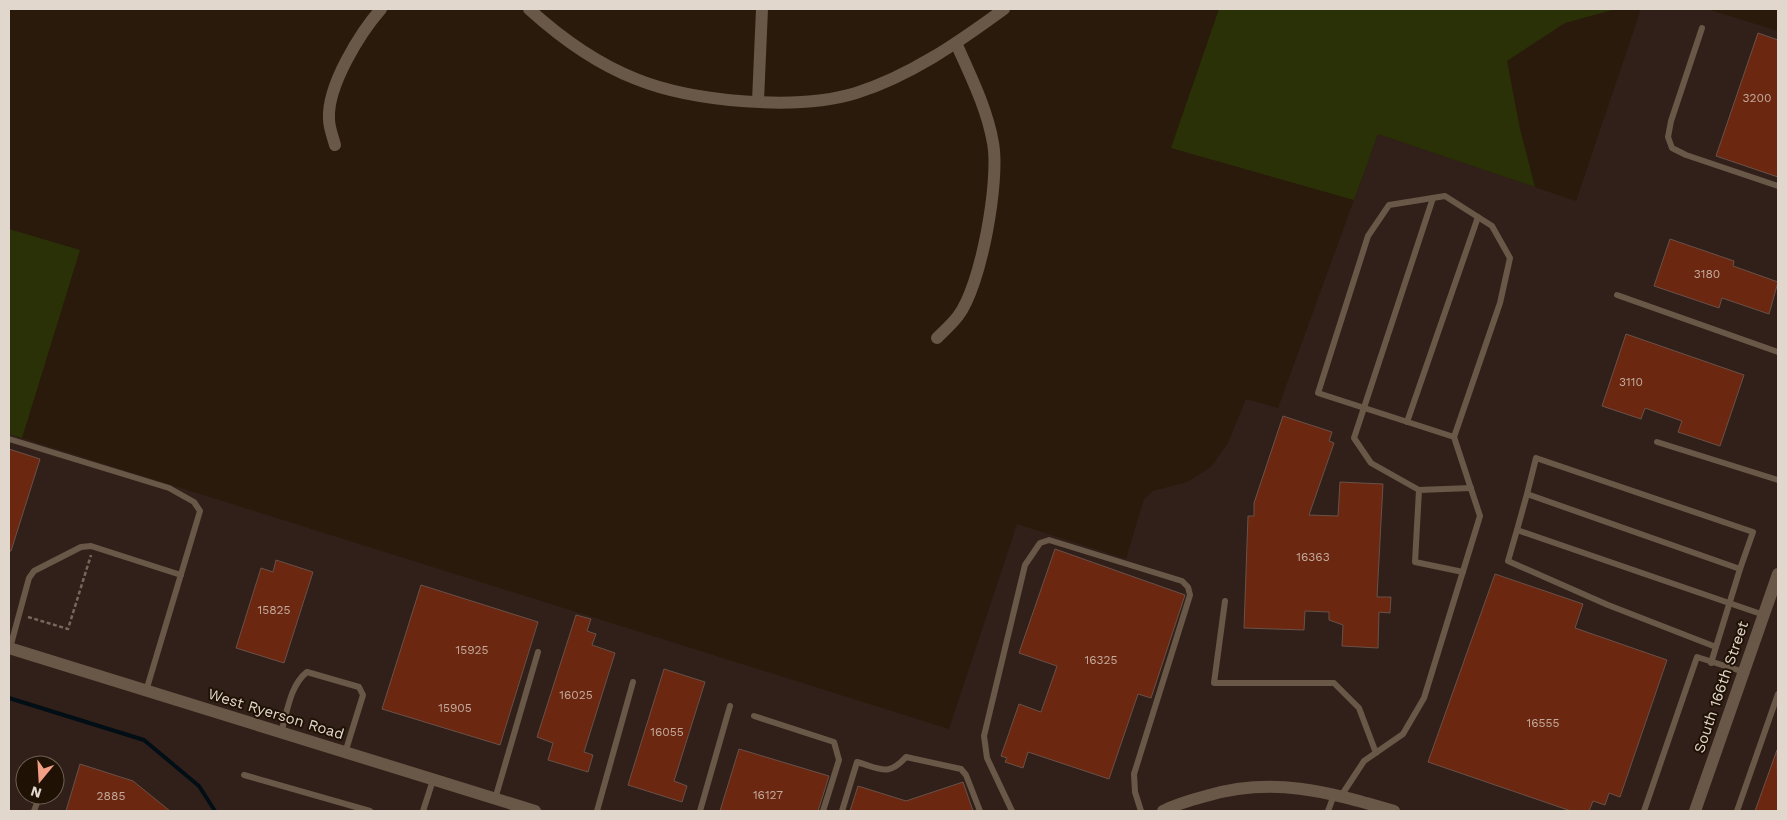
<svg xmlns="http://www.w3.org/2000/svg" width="1787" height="820" viewBox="0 0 1787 820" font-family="'Work Sans',sans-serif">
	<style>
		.industrial { fill: #312019; fill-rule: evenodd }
		.green { fill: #2b3106 }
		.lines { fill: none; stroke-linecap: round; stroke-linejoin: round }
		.stream { stroke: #020e15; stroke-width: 4 }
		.building { fill: #6b270f; stroke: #695149 }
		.path { stroke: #75685b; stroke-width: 2.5; stroke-dasharray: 4 2.5; stroke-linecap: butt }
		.lane { stroke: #695847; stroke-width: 6 }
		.street { stroke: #695847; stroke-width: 12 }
		.labels { text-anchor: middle; stroke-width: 4; stroke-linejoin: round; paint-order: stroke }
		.number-label { font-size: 12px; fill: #c4ab9e }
		.street-label { font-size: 15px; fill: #e1d7cd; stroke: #1f1103 }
	</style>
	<rect width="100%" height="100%" fill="#291a0b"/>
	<path class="industrial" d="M1641,9H1707L1778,31V811H9V434L949,729L1017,524L1126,559L1144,499L1153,491L1187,482L1211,467L1228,443L1246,399L1278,408L1378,134L1576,201ZM25,765H55V795H25Z"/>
	<g class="green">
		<polygon points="1219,9 1616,9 1565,23 1507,61 1520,129 1535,187 1378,134 1354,200 1171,148"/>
		<polygon points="9,229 80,250 22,438 9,434"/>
	</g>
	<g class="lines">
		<polyline class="stream" points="9,698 144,740 199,786 215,811"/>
	</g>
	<g class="building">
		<polygon points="1758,33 1778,40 1778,177 1716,156"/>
		<polygon points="1670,239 1734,261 1733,266 1778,282 1769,314 1722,298 1719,308 1654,286"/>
		<polygon points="1626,334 1744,375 1720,446 1678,432 1682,421 1645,408 1641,419 1602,406"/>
		<polygon points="1283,416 1332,432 1329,441 1334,443 1309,515 1338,516 1340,482 1383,484 1377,597 1391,597 1390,613 1379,612 1378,648 1342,646 1343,625 1329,620 1329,612 1305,611 1304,630 1244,628 1248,516 1254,516 1254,503"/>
		<polygon points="9,449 40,459 11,551 9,551"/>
		<polygon points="1055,549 1185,595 1151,698 1138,694 1109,779 1028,752 1023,768 1005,762 1007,758 1001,756 1019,704 1041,712 1057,666 1019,653"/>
		<polygon points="276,560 313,572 284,663 236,648 261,568 273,572"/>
		<polygon points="1495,574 1583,604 1575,628 1667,660 1620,797 1609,793 1605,805 1593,801 1589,811 1571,811 1428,762"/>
		<polygon points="421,585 538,622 500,745 382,709"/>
		<polygon points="576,615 591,619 587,631 596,634 592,645 615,653 584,752 593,755 588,772 548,760 553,743 537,737"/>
		<polygon points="664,669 705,682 674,781 687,786 682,802 628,785"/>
		<polygon points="739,749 829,776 818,811 720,811"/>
		<polygon points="1777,750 1778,811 1755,811"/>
		<polygon points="80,764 133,781 170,811 66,811"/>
		<polygon points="963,782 973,811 850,811 858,786 906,801"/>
	</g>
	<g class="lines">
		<polyline class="path" points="28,617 68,629 91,555"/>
		<g class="lane">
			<polyline points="1702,28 1671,121 1668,137 1672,148 1686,155 1778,186"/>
			<polyline points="1617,295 1778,352"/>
			<polyline points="1407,422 1478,217"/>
			<polyline points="9,439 169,488 194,502 200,511 146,691"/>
			<polyline points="1657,442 1778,480"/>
			<polyline points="1419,490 1371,463 1354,438 1433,198"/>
			<polyline points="1527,494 1536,458 1753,532 1740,569 1527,494 1517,530 1764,615"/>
			<polyline points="1517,530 1508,561 1608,605 1716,647"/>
			<polyline points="1463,572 1415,562 1419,490 1471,488"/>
			<polyline points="1225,601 1214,683 1334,683 1359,708 1376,753"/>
			<polyline points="10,648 29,578 34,571 81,547 91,546 181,575"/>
			<polyline points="1711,663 1740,569"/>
			<polyline points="754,716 834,742 839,760 823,811"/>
			<path d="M281,733C287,713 290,685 307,672L359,687L363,695L345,753"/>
			<polyline points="244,775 370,811"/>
			<polyline points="1341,796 1364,761 1403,734 1424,698 1480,516 1454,437 1500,303 1510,258 1492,226 1445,196 1389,205 1368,236 1318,393 1454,437"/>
			<polyline points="495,799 538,652"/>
			<polyline points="34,811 40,795"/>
			<polyline points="423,811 433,780"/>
			<polyline points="597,811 633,682"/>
			<polyline points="700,811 730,706"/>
			<path d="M842,811L857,762C881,769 888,777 906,757L961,769L966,775L980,811"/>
			<polyline points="1012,811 987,758 984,736 1025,565 1040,543 1049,540 1182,581 1188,587 1190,595 1134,774 1135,792 1141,811"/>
			<polyline points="1328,811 1334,795"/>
			<polyline points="1644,811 1697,657 1744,672"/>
			<polyline points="1737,811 1778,694"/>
		</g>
		<g class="street">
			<path d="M529,9C561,38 595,63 636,79C693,102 798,111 856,93C910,76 959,42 1004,9"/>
			<polyline points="758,101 762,9"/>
			<path d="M335,145C333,137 329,128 329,119C327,86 360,33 381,9"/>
			<path d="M937,338C944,331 952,324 958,316C981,287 1000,180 993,143C987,108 970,75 956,43"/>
			<polyline points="9,648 535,811"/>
			<path d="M1163,811C1176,804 1191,800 1206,796C1274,776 1328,792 1394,811"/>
			<polyline points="1695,811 1778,574"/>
		</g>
	</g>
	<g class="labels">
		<g class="number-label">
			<text x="1757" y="102">3200</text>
			<text x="1707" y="278">3180</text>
			<text x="1631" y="386">3110</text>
			<text x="1313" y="561">16363</text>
			<text x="274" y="614">15825</text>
			<text x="472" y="654">15925</text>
			<text x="1101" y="664">16325</text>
			<text x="576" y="699">16025</text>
			<text x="455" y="712">15905</text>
			<text x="1543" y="727">16555</text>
			<text x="667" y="736">16055</text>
			<text x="768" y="799">16127</text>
			<text x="111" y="800">2885</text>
		</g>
		<g class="street-label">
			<text transform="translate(1721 687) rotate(-71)" y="5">South 166th Street</text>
			<text transform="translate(276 714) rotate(17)" y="5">West Ryerson Road</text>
		</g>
	</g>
	<rect width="1787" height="820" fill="none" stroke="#e1d7cd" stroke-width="20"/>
	<g transform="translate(40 780) rotate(198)"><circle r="24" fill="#1f1103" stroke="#6d6054"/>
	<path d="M0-4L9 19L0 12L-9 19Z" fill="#f39f85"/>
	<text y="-8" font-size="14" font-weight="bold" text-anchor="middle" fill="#e1d7cd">N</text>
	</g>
</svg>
